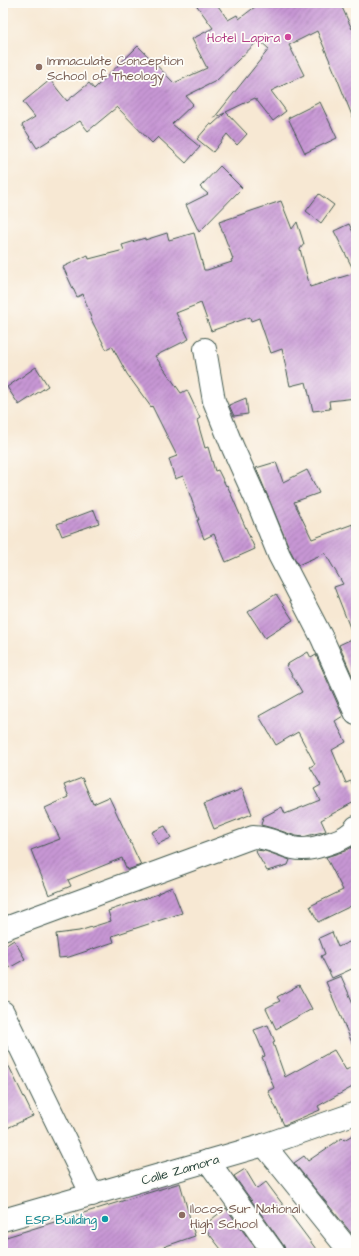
<svg xmlns="http://www.w3.org/2000/svg" width="359" height="1256" viewBox="0 0 359 1256" font-family="'Architects Daughter',sans-serif">
	<style>
		.building { fill: url(#building-hatch) }
		.lines { fill: none; stroke-linecap: round; stroke-linejoin: round }
		.minor-casing { stroke: #3f574c; stroke-width: 24 }
		.minor { stroke: #fff; stroke-width: 22 }
		.hotel-dot { fill: #d1479c; stroke: #fdfcf7; stroke-width: 1.5 }
		.education-dot { fill: #8d6e63; stroke: #fdfcf7; stroke-width: 1.5 }
		.culture-dot { fill: #0f9aa8; stroke: #fdfcf7; stroke-width: 1.5 }
		.labels { text-anchor: middle; stroke-width: 3.5; stroke-linejoin: round; paint-order: stroke }
		.hotel-label { font-size: 13px; fill: #b23c85; stroke: #fdfcf7; text-anchor: end }
		.education-label { font-size: 13px; fill: #785e54; stroke: #fdfcf7; text-anchor: start }
		.street-label { font-size: 13px; fill: #1f3d34; stroke: #fdfcf7 }
		.culture-label { font-size: 13px; fill: #0d838f; stroke: #fdfcf7; text-anchor: end }
	</style>
	<defs>
		<pattern id="building-hatch" width="6" height="6" patternUnits="userSpaceOnUse"><rect width="6" height="6" fill="#c796d4"/><path d="M-1 1l2-2M0 6l6-6M5 7l2-2" fill="none" stroke="#a17cad"/></pattern>
	</defs>
	<rect width="100%" height="100%" fill="#fdfcf7"/>
	<filter id="ink" filterUnits="userSpaceOnUse"><feTurbulence type="fractalNoise" baseFrequency=".025" numOctaves="2"/><feDisplacementMap in="SourceGraphic" scale="8" xChannelSelector="R" yChannelSelector="G"/><feConvolveMatrix kernelMatrix="1 2 1 2 8 2 1 2 1" color-interpolation-filters="sRGB"/></filter>
	<filter id="wash" filterUnits="userSpaceOnUse"><feTurbulence type="fractalNoise" baseFrequency=".012" numOctaves="4" result="noise"/><feDisplacementMap in="SourceGraphic" scale="16" xChannelSelector="R" yChannelSelector="G"/><feGaussianBlur stdDeviation="0.9" result="paint"/><feColorMatrix in="noise" values="0 0 0 0 0 0 0 0 0 0 0 0 0 0 0 0 0 1.4 0 .05"/><feComposite in="paint" operator="in"/></filter>
	<g filter="url(#wash)">
		<rect width="100%" height="100%" fill="#f7e8d3"/>
		<g id="blocks">
			<g class="building">
				<polygon points="195,3 216,3 228,20 237,15 239,19 260,3 340,3 352,29 356,27 356,123 355,123 335,73 317,31 289,45 304,75 271,91 286,111 273,121 255,98 226,112 247,134 237,145 227,134 213,152 197,139 210,124 212,125 225,113 214,118 269,49 259,40 216,81 186,96 193,104 172,124 200,147 186,163 158,137 152,143 117,107 88,131 80,121 37,148 22,125 35,117 23,102 50,80 67,101 89,83 94,89 138,46 174,83 207,68 192,39 213,28"/>
				<polygon points="320,102 337,138 305,153 288,118"/>
				<polygon points="220,166 242,188 199,232 186,205 208,194 200,187"/>
				<polygon points="319,194 334,205 321,223 306,211"/>
				<polygon points="281,201 292,229 297,222 304,244 300,249 310,287 355,273 334,231 349,224 356,238 356,398 329,401 330,409 313,411 306,382 290,386 282,349 271,353 259,318 251,321 250,317 211,331 201,303 176,313 189,339 155,356 181,393 187,390 200,418 197,420 205,448 208,447 215,471 218,470 226,486 227,485 255,549 226,562 214,534 204,539 197,520 199,520 183,476 175,479 169,459 177,456 152,406 151,407 127,374 112,346 106,349 92,321 83,294 77,297 63,267 88,255 89,259 124,250 122,245 145,238 145,240 167,233 169,240 194,233 204,270 207,270 232,262 231,260 233,259 219,222"/>
				<polygon points="36,367 48,386 19,405 7,387"/>
				<polygon points="246,398 248,414 234,416 229,405"/>
				<polygon points="276,462 283,482 307,470 319,493 294,502 312,539 353,524 356,534 356,679 354,680 339,645 354,638 334,587 343,584 325,553 298,565 290,550 256,468"/>
				<polygon points="94,510 99,523 62,536 57,524"/>
				<polygon points="276,594 293,620 265,638 248,612"/>
				<polygon points="308,652 311,658 316,655 343,716 335,721 346,742 332,750 346,783 351,781 356,792 356,801 321,820 326,831 303,837 296,836 272,828 261,825 263,817 282,807 285,814 320,800 314,789 321,785 310,767 315,764 298,732 276,745 259,716 302,692 286,665"/>
				<polygon points="82,778 93,804 109,797 141,865 127,870 122,858 68,880 71,886 49,895 31,850 60,839 45,808 69,797 64,785"/>
				<polygon points="242,789 252,814 214,829 204,804"/>
				<polygon points="165,826 171,838 158,844 152,832"/>
				<polygon points="356,845 356,915 351,906 318,922 310,906 343,890 326,857 345,851"/>
				<polygon points="255,850 265,851 290,860 288,865 267,871"/>
				<polygon points="172,887 182,913 112,936 114,942 69,957 59,958 56,934 79,931 111,921 108,911 158,894 158,893"/>
				<polygon points="332,932 338,947 356,939 356,967 332,978 321,956 325,954 319,938"/>
				<polygon points="14,940 25,959 9,968 3,957 3,947"/>
				<polygon points="341,976 356,1010 356,1052 326,982"/>
				<polygon points="299,985 312,1009 276,1029 266,1008 280,1001 277,997"/>
				<polygon points="268,1025 275,1042 273,1043 285,1077 334,1050 346,1070 356,1065 356,1085 318,1106 320,1110 284,1125 268,1091 274,1088 262,1057 265,1056 254,1030"/>
				<polygon points="3,1054 33,1116 3,1130"/>
				<polygon points="356,1133 356,1239 294,1163 304,1156 308,1161 342,1138 344,1140"/>
				<polygon points="245,1169 257,1189 266,1182 319,1253 286,1253 284,1246 234,1176"/>
				<polygon points="180,1183 195,1236 146,1253 3,1253 3,1238"/>
				<polygon points="226,1208 259,1253 224,1253 203,1226"/>
			</g>
		</g>
	</g>
	<g filter="url(#ink)">
		<use href="#blocks" fill-opacity="0" stroke="#3f574c" stroke-width="1"/>
		<g class="lines">
			<g class="minor-casing">
				<g id="minor">
					<polyline points="205,349 214,401 233,448 260,508 279,555 322,638 356,714"/>
					<path d="M3,929L253,837C268,837 279,844 293,848C307,851 319,847 333,842C342,839 351,835 356,827"/>
					<polyline points="3,1012 92,1195"/>
					<polyline points="264,1145 351,1253"/>
					<polyline points="208,1161 274,1253"/>
					<polyline points="3,1220 264,1145 356,1113"/>
				</g>
			</g>
			<use href="#minor" class="minor"/>
		</g>
	</g>
	<circle class="hotel-dot" cx="288" cy="37" r="4"/>
	<g class="education-dot">
		<circle cx="39" cy="67" r="4"/>
		<circle cx="182" cy="1215" r="4"/>
	</g>
	<circle class="culture-dot" cx="105" cy="1219" r="4"/>
	<g class="labels">
		<g class="hotel-label">
			<text x="280" y="42">Hotel Lapira</text>
		</g>
		<g class="education-label">
			<text x="47" y="65">Immaculate Conception<tspan x="47" dy="15">School of Theology</tspan></text>
			<text x="190" y="1213">Ilocos Sur National<tspan x="190" dy="15">High School</tspan></text>
		</g>
		<g class="street-label">
			<text transform="translate(180 1169) rotate(-16)" y="5">Calle Zamora</text>
		</g>
		<g class="culture-label">
			<text x="97" y="1224">ESP Building</text>
		</g>
	</g>
	<rect width="359" height="1256" fill="none" stroke="#fdfcf7" stroke-width="16"/>
</svg>
